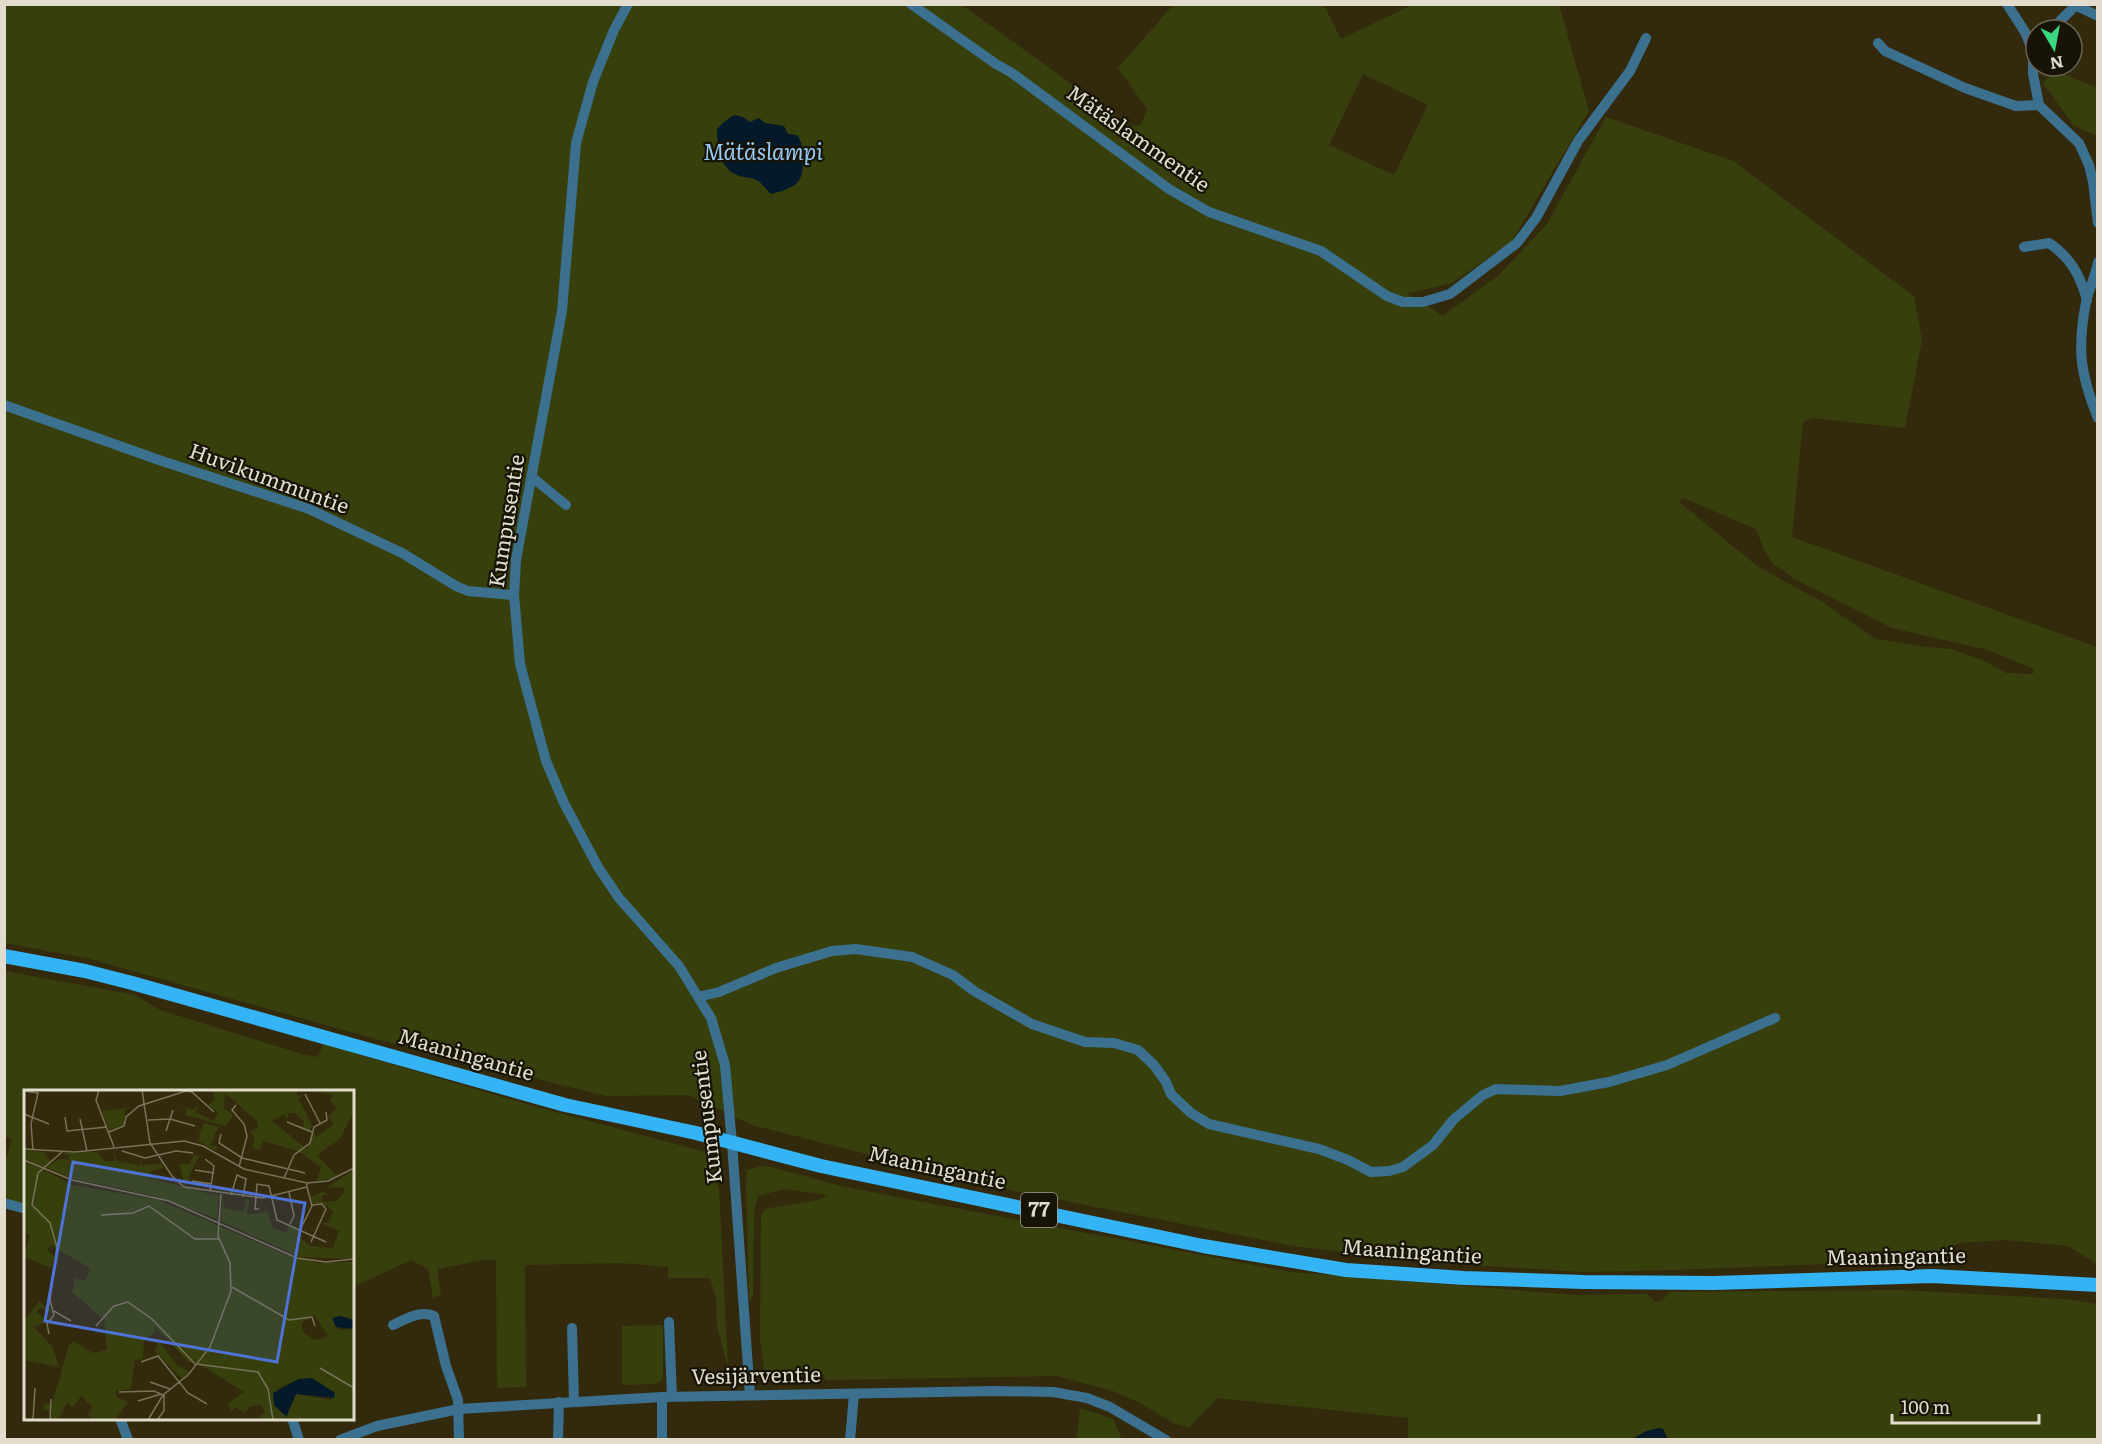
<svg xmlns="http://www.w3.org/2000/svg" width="2102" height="1444" viewBox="0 0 2102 1444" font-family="Literata,serif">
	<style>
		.green { fill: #37400c; fill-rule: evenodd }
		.water { fill: #041929 }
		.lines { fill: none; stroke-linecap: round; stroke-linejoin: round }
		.minor { stroke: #3b708f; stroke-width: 10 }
		.major { stroke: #35b4f5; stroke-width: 14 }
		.labels { text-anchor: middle; stroke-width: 4.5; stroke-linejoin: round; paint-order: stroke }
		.shield { fill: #171307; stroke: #a4a090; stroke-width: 1.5 }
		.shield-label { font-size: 20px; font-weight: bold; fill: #e1dccb }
		.street-label { font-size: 21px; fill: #e1dccb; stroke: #171307 }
		.water-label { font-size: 22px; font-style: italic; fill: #96caf6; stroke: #171307 }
		.inset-road { fill: none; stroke: #797159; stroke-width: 1.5 }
		.view { fill: #4e72d5; fill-opacity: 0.15; stroke: #4e72d5; stroke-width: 3 }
		.inset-edge { fill: none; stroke: #e1dccb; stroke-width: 3 }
	</style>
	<rect width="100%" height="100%" fill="#332a0d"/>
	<g class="green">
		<path d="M5,5H962L1130,126L1141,125L1147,109L1118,68L1173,5H1324L1341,39L1408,7L1407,5H1559L1589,111L1511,242L1452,283L1407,294L1423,302L1442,316L1498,276L1547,224L1606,117L1733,161L1914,296L1922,340L1905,428L1813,418L1803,422L1792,537L2097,647V1264L2068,1246L2007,1240L1959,1243L1929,1260L1674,1270L1583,1272L1438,1263L1293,1246L1005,1189L752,1125L688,1095L606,1096L372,1038L90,959L5,943ZM1363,74L1428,105L1394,175L1329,145ZM802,142L803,161L772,194C767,190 762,184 757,180C739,169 721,176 719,148ZM1683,498L1756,529L1764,550L1773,564L1795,579L1892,628L1988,650L2034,669L2033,674L2006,673L1985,661L1951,649L1927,647L1876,639L1819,600L1757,566L1679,502Z"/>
		<polygon points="2055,70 2097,88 2097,136 2074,126 2043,83"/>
		<polygon points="5,971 135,995 160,1010 302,1054 318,1057 323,1044 533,1106 709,1153 719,1189 728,1367 717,1327 716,1297 710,1278 668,1278 668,1267 621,1263 525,1265 526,1387 497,1388 496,1260 483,1260 437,1269 441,1295 433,1298 428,1269 411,1260 353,1287 352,1092 26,1092 25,1209 5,1203 4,1165 12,1139 4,1137"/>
		<polygon points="762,1166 771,1167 845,1187 1291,1272 1574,1295 1647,1294 1656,1302 1661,1301 1670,1292 1902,1290 2065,1299 2097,1304 2097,1439 1668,1440 1663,1429 1634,1437 1633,1440 1408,1439 1408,1418 1218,1398 1189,1427 1175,1424 1140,1403 1113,1391 1057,1376 826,1380 823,1374 769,1371 764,1369 760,1338 761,1215 764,1209 819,1200 828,1195 784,1189 758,1196 754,1212 753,1297 749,1301 746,1187 747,1170"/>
		<polygon points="663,1325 663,1377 661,1381 654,1384 622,1385 622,1326"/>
		<polygon points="1080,1408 1113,1419 1122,1439 1077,1439"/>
	</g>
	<g class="water">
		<path d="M734,115L743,117L750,122L759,118L765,123L784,126L788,134L797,135C802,142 801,145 802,153C805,182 799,187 771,194C767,190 763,184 758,181C752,177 746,178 740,176C720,171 717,146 717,129L725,121Z"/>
		<polygon points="1659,1428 1663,1429 1668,1439 1633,1439 1646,1431"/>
	</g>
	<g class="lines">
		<g class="minor">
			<polyline points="628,4 614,30 593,82 576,143 562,311 516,560 514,595 520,664 546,761 564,803 598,867 619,898 679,966 711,1018 725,1065 732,1143 750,1395"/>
			<polyline points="911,4 996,64 1012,73 1169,189 1209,212 1321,251 1387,296 1403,302 1423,302 1450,294 1517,243 1536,218 1578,141 1630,71 1646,38"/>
			<polyline points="2007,4 2025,32 2033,52"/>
			<polyline points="2077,6 2098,16"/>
			<polyline points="2051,30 2077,4"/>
			<polyline points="1878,43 1885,51 1965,88 2016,106 2039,105"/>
			<polyline points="2036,48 2033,52 2033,74 2039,105 2079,143 2089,165 2093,182 2098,223"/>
			<path d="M2024,247L2049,243C2071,258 2080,275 2087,300"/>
			<path d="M2098,262C2096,276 2089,288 2086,302C2077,349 2080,374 2098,418"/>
			<polyline points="4,405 159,460 309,509 402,553 456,586 468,591 514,595"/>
			<polyline points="532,477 566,505"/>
			<polyline points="698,997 719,992 776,968 832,951 856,949 912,957 953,975 974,991 1032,1024 1085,1042 1114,1043 1138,1050 1154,1065 1166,1082 1171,1094 1191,1113 1209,1124 1319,1149 1348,1160 1371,1172 1389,1171 1403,1167 1433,1145 1454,1119 1483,1095 1496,1089 1560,1091 1609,1082 1667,1065 1775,1018"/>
			<polyline points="4,1203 26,1209"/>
			<polyline points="669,1322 672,1396"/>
			<path d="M393,1325C406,1319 420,1310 434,1316L446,1366L458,1400L459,1440"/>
			<polyline points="572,1328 574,1401"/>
			<polyline points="120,1418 128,1440"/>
			<polyline points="292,1418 299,1440"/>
			<polyline points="340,1440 377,1426 459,1409 662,1397 995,1391 1053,1392 1087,1398 1110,1407 1166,1440"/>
			<polyline points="558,1440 559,1402"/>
			<polyline points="662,1440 662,1397"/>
			<polyline points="850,1440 854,1394"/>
		</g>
		<polyline class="major" points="4,956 85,971 132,983 565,1105 696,1133 821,1166 1203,1246 1346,1270 1464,1278 1584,1282 1714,1283 1932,1276 2098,1285"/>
	</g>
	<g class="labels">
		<rect class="shield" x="1021" y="1193" width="36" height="34" rx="4.5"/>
		<g class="shield-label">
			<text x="1039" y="1217">77</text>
		</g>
		<g class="street-label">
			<text transform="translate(1138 139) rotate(35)" y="7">Mätäslammentie</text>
			<text transform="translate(269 479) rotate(20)" y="7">Huvikummuntie</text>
			<text transform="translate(507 521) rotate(-81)" y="7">Kumpusentie</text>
			<text transform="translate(466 1055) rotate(16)" y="7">Maaningantie</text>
			<text transform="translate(707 1117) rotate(-97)" y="7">Kumpusentie</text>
			<text transform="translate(937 1168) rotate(12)" y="7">Maaningantie</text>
			<text transform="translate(1412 1252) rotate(4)" y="7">Maaningantie</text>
			<text transform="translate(1896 1257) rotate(-1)" y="7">Maaningantie</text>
			<text transform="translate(756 1376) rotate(-1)" y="7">Vesijärventie</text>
		</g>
		<g class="water-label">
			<text x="763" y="160">Mätäslampi</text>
		</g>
	</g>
	<g transform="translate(24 1090)">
		<rect width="330" height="330" fill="#332a0d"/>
		<path d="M189,0H273V6L280,5L274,8L288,35L286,41L279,40L280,31L270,23H264V30L260,24L248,31L283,59L289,41L292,47L310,34L304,27L313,18L306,11L309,5L284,0H330V21L316,49L293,65L314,87L293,91L297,77L274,61L239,51L236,60L228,58L231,48L225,42L234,38L233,31L201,3L200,18L209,25L202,36L161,25L163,19L153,15L170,20L174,14L172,22L190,31L194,22L183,16L191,10ZM110,17L101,19L100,35L85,40L78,21ZM180,33L195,37L190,46L195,49L190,47L187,55L193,56L192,61L174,51L177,42L172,39L178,40ZM0,60L20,62L27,72L18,78L0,68ZM89,61L93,71L116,75L117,69L118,75L137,74L140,78L127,81L125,88L195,106L193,129L135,107L50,89L22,77L36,69L45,70V66L38,63L74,62L80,71H91ZM170,64L175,66L164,88L168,90H163L161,96L155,74H165ZM0,70L49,95L135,110L262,165L295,173L330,172V231L312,226L310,236L316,240L330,239V330H230L241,323L238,315L226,316L221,323L211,317L207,322L204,313L220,302L172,272H165L130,236L131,243L120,250L119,269L111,270L107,299L92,301L93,307L104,312L91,330H69L64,325L68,317L57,306L49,317L43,313L34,330H27L28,321L19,320L20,313L28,314L45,255L50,251L69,263L83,260L80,229L91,216L103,212L93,213L78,228L48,202L51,188L62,191L66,178L26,155L23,161L31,166L27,178L0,167L6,145L0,141ZM290,225L304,245L298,249L290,250L278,241V233ZM275,289L295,292L309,302L307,310L272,304L261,325L256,322L254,298ZM330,80V169L275,167L197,131L199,107L200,118L219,122L222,109L225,110L223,124L244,122L248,137L261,143L266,134L277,141L274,146L286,156L309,158L315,141L297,133H304L309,122L302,115L288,113L287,107L300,101L303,105H298V112L312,111L321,102L319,97L302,98ZM15,211L29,223L16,218L12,223L24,231L10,237L29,258L35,277L0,270V231ZM135,251L152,274L165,282L158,289L131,261Z" fill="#37400c" fill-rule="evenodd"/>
		<path d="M317,226L329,230L330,239L312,237L308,228ZM288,288L311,303L310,308L272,304L261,330L262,326L250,315L249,303L275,289Z" fill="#041929"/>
		<path class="inset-road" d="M75,0L72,10L90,57M118,0L126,53L148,86L160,97L239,108L283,97V93M0,1L14,3L7,34L9,60M281,4L296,33M212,15L208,20L220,34L223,46L215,77M0,24L25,34M41,27L43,41L83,37M56,29L63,61M124,30L146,29L171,36M263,32L288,42M142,41L149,20M85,42L100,36L102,27L115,16L162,1L168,2L190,22M197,44L195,53L218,68L281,83M0,59L51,62L160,51L179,56L220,79L283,93L304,91L330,78M98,61L121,68L152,61L169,63M181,69L190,76L186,102M0,70L48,90L145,111L273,168L302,172L330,169M171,80L190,83M260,88L270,65L286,53L290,37L303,30L302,22M168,91L188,94M265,102L270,126L266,134M207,105L213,85L222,89L219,107M8,115L26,133L33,157L26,210L30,225L23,234L25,244M8,115L14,83L38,62M235,119H231L233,94L245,96L253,130L302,152M77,125L109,123L125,116L171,149H195M276,140L288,116L283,97M287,152L302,119L298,114L288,115M208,197L265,230L288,227L291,236M30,221L47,231M72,236L90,216L104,212L128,229L172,275M117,272L134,266L164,303L183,314M172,274L234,282L244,299L249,330M296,278L330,298M126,292L146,299M95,302L130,301L139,305M114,311L137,304M9,330L11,298M26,330L27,309M124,330L139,305L164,285L186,257L207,201L206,173L194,146L197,104M133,330L140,321V305"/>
		<path class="view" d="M49,72L281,113L253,272L21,231Z"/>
		<rect width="330" height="330" class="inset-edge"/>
	</g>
	<rect width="2102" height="1444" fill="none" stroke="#e1dccb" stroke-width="12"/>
	<g transform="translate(2054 48) rotate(170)"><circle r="28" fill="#171307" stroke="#686355" stroke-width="1.5"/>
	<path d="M0-4.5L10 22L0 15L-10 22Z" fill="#3ad77f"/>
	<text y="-9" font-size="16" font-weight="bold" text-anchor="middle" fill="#e1dccb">N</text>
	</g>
	<path d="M1892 1414v9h147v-9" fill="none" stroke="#e1dccb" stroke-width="3"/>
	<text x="1901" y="1414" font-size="18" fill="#e1dccb" stroke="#171307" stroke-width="4.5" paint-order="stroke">100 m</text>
</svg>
